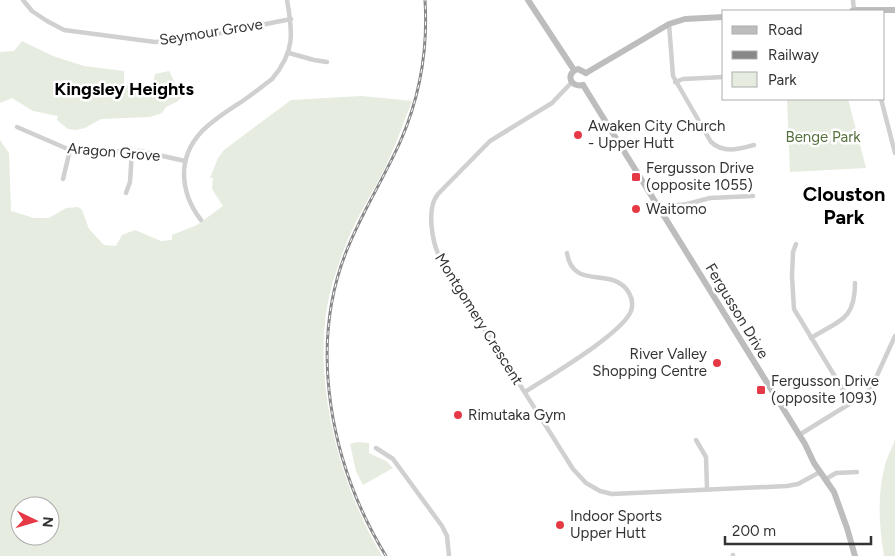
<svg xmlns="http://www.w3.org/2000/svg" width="895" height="556" viewBox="0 0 895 556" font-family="Figtree,sans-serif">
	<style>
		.green { fill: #e6ecdf; fill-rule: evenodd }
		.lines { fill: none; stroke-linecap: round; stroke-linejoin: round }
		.street { stroke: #d0d0d0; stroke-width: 4.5 }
		.secondary { stroke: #bdbdbd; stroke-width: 6 }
		.rail-casing { stroke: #888; stroke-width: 3 }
		.rail { stroke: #fff; stroke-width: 1; stroke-dasharray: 4; stroke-linecap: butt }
		.poi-dot { fill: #e63946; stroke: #fff; stroke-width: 2 }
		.labels { text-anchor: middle; stroke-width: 5; stroke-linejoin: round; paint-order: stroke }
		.street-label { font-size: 15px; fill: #333; stroke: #fff }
		.poi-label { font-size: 15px; fill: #333; stroke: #fff; text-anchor: start }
		.park-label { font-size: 15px; fill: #56703f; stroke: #fff }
		.quarter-label { font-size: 18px; font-weight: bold; fill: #000; stroke: #fff }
		.district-label { font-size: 20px; font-weight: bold; fill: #000; stroke: #fff }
	</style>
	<rect width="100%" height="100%" fill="#fff"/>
	<g class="green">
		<polygon points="22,41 53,56 84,66 124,71 124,85 153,85 155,74 169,71 182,97 178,101 166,107 162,113 150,117 101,119 85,128 76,130 68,129 57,120 58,116 33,111 12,98 0,103 0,52 14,51"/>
		<path d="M362,96L412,101C404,121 397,142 388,161C376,188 359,212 348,239C343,251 339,263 335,275C306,362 336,479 382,556H0V140L9,153L11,211L34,218H49L66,208L78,207L82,210L89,229L104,245L116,246L122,235L135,230L161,241L172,240V235L197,225L223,206L212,189L213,178H210L218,158L224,150L291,100ZM20,506H50V536H20Z"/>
		<polygon points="787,99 848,99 866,168 790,172"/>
		<path d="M895,439V556H884C879,525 877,496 885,465C887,456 893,448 895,439Z"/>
		<polygon points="357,442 369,443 369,453 386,461 393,468 363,485 356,471 350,444"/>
	</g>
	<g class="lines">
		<g class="street">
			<polyline points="23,0 32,11 47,21 64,30 155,42 191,39 291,19"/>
			<polyline points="853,0 854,11"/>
			<path d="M669,24L673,76L711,142C724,154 739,149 754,145"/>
			<polyline points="289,53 314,60 327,62"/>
			<path d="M572,82L552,103L490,141L438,194C426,208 432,242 440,258L573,469L586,483L600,491L612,494L787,486L798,484L820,472"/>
			<polyline points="675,82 683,79 724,77"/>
			<polyline points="881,99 895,153"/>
			<polyline points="17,127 70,150 93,152 140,151 185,161"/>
			<polyline points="63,179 70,150"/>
			<polyline points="126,193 130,182 132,151"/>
			<polyline points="660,210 670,206 687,204 710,198 753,196"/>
			<path d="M201,220C190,206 184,191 184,173C185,135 216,119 244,100C254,93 263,86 272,79C295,52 293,33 287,0"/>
			<polyline points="796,244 793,252 792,276 794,309 851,403"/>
			<path d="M811,338C840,320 855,320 855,283"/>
			<path d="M525,392C548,377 622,334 631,311C633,305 632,298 629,293C614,265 573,292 567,253"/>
			<polyline points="799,435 867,393 874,382 895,336"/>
			<polyline points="696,440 706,457 707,489"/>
			<polyline points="376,448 393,459 442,526 447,536 449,556"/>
			<polyline points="826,479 836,473 857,472"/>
			<polyline points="733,556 733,555"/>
		</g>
		<g class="secondary">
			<polyline points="528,0 574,70"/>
			<polyline points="852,11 857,10 895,10"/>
			<polyline points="586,73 669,24 685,19 724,17"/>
			<polyline points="583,85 805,444 814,463 834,492 847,528 855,556"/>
			<path d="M583,85C570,88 565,73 578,69L586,73"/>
		</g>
		<g class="rail-casing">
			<path id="rail" d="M386,556C331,466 306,345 349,245C364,209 385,176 401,140C420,96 428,48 425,0"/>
		</g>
		<use href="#rail" class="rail"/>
	</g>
	<g class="poi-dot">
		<circle cx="578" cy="135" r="5"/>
		<rect x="631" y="172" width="10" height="10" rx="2.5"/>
		<circle cx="636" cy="209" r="5"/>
		<circle cx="717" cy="363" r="5"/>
		<rect x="756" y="385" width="10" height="10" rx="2.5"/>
		<circle cx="458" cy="415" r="5"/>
		<circle cx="560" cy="525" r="5"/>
	</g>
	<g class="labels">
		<g class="street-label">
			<text transform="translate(211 32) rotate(-9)" y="5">Seymour Grove</text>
			<text transform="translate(114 152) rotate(5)" y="5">Aragon Grove</text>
			<text transform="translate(737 311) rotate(59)" y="5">Fergusson Drive</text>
			<text transform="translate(479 319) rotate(58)" y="5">Montgomery Crescent</text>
		</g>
		<g class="poi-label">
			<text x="588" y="131">Awaken City Church<tspan x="588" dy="17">- Upper Hutt</tspan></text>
			<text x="646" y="173">Fergusson Drive<tspan x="646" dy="17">(opposite 1055)</tspan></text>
			<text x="646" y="214">Waitomo</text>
			<text x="707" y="359" text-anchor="end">River Valley<tspan x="707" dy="17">Shopping Centre</tspan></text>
			<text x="771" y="386">Fergusson Drive<tspan x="771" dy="17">(opposite 1093)</tspan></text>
			<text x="468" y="420">Rimutaka Gym</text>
			<text x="570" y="521">Indoor Sports<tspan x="570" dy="17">Upper Hutt</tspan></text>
		</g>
		<g class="park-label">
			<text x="823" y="142">Benge Park</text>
		</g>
		<g class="quarter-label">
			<text x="124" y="95">Kingsley Heights</text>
		</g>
		<g class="district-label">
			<text x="844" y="201">Clouston<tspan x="844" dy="23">Park</tspan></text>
		</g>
	</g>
	<rect x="722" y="10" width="162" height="90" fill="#ffffff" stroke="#adadad"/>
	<rect x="732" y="26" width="25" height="8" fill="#bdbdbd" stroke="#adadad"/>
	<text x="768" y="35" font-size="15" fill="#333333">Road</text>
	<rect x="732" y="51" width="25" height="8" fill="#888888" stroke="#adadad"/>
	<text x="768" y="60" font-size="15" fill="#333333">Railway</text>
	<rect x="732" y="72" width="25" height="15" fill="#e6ecdf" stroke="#adadad"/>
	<text x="768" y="85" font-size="15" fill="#333333">Park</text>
	<g transform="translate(35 521) rotate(95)"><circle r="24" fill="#ffffff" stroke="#adadad"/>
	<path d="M0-4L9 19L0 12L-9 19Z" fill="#e63946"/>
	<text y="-8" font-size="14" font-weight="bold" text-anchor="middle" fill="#333333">N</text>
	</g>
	<path d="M725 536v8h146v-8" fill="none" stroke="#333333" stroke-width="2.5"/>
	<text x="732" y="536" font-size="15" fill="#333333" stroke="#ffffff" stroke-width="4" paint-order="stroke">200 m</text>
</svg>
